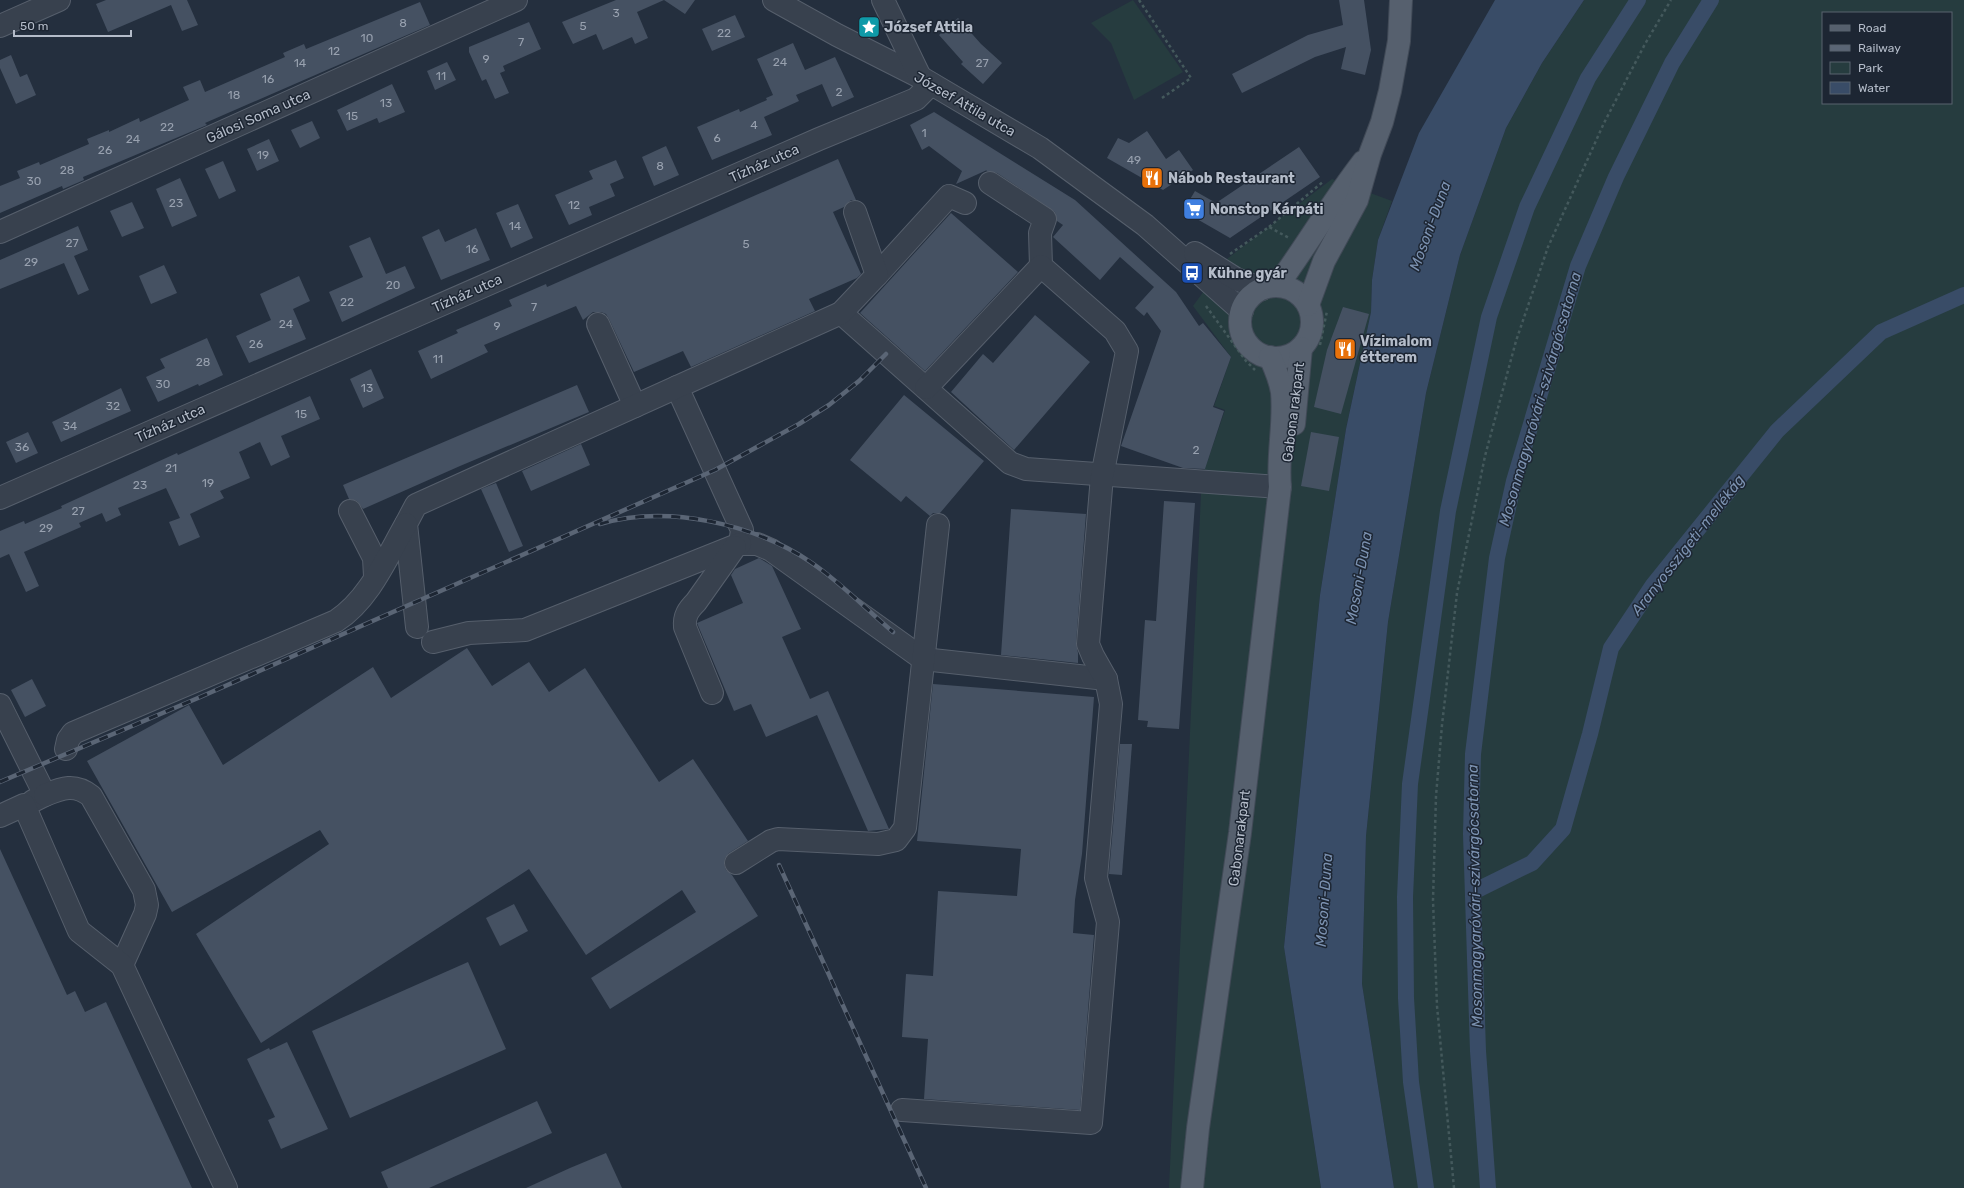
<svg xmlns="http://www.w3.org/2000/svg" width="1964" height="1188" viewBox="0 0 1964 1188" font-family="Rubik,sans-serif">
	<style>
		.green { fill: #263c3f; fill-rule: evenodd }
		.water { fill: #394c67 }
		.lines { fill: none; stroke-linecap: round; stroke-linejoin: round }
		.canal { stroke: #394c67; stroke-width: 16 }
		.building { fill: #455162 }
		.minor-casing { stroke: #565f6c; stroke-width: 24 }
		.major-casing { stroke: #414a57; stroke-width: 24 }
		.path { stroke: #44595c; stroke-width: 2.5; stroke-dasharray: 3 3; stroke-linecap: butt }
		.minor { stroke: #38414e; stroke-width: 22 }
		.major { stroke: #56606e; stroke-width: 22 }
		.rail-casing { stroke: #5a6575; stroke-width: 4.5 }
		.rail { stroke: #1d2633; stroke-width: 3; stroke-dasharray: 9; stroke-linecap: butt }
		.labels { text-anchor: middle; stroke-width: 3; stroke-linejoin: round; paint-order: stroke }
		.number-label { font-size: 12px; fill: #98a1af }
		.poi-label { font-size: 14px; font-weight: bold; fill: #b4bcc9; stroke: #1d2633; text-anchor: start }
		.street-label { font-size: 14px; fill: #b4bcc9; stroke: #1d2633 }
		.water-label { font-size: 15px; font-style: italic; fill: #7c92b1; stroke: #1d2633 }
	</style>
	<rect width="100%" height="100%" fill="#242f3e"/>
	<g class="green">
		<polygon points="1133,0 1183,72 1134,100 1111,43 1091,23"/>
		<path d="M1584,0H1964V1188H1394L1362,984L1366,836L1388,622L1426,393L1460,255L1506,128L1542,63ZM1823,13H1951V103H1823Z"/>
		<polygon points="1332,179 1392,201 1378,240 1372,280 1371,312 1346,429 1320,595 1284,947 1321,1188 1169,1188 1201,494 1203,474 1225,410 1214,406 1231,357 1193,306 1228,258"/>
	</g>
	<polygon class="water" points="1495,0 1584,0 1542,63 1506,128 1460,255 1426,393 1388,622 1366,836 1362,984 1394,1188 1321,1188 1284,947 1320,595 1346,429 1371,312 1372,280 1378,240 1419,133"/>
	<g class="lines">
		<g class="canal">
			<polyline points="1473,892 1532,863 1563,829 1590,734 1611,648 1653,585 1777,431 1881,332 1964,295"/>
			<polyline points="1426,1188 1411,1082 1406,998 1405,897 1410,784 1448,511 1489,317 1527,207 1588,78 1638,0"/>
			<polyline points="1488,1188 1478,1051 1471,834 1473,754 1497,558 1514,481 1578,266 1616,177 1672,63 1711,0"/>
		</g>
	</g>
	<g class="building">
		<polygon points="106,0 187,0 198,25 182,31 171,5 108,32 96,4"/>
		<polygon points="616,0 695,0 685,14 664,0 637,12 648,38 635,44 632,37 603,50 596,34 573,44 562,22"/>
		<polygon points="1339,0 1364,0 1371,50 1365,75 1341,69 1346,47 1315,57 1242,93 1232,74 1308,35 1343,25"/>
		<polygon points="420,2 430,25 205,123 207,125 83,177 84,180 63,189 62,186 0,213 0,186 20,178 17,171 39,162 40,165 89,144 87,139 109,130 109,132 139,118 140,122 189,100 183,87 200,80 205,92 285,57 283,53 304,44 306,49"/>
		<polygon points="735,15 745,37 712,51 702,29"/>
		<polygon points="958,18 981,44 1002,63 983,84 961,64 963,62 939,35"/>
		<polygon points="529,22 541,49 503,66 505,71 500,73 509,93 495,99 486,79 482,81 469,52 469,47"/>
		<polygon points="793,43 805,70 835,57 854,97 832,107 822,84 796,95 799,101 764,117 772,135 712,160 697,127 739,109 740,112 767,100 766,98 773,95 757,59"/>
		<polygon points="11,55 20,77 27,74 36,95 16,104 0,68 0,60"/>
		<polygon points="447,62 456,80 435,90 427,71"/>
		<polygon points="392,84 405,112 379,123 377,118 347,131 337,110"/>
		<polygon points="934,112 1075,200 1176,292 1199,326 1203,323 1231,357 1213,407 1224,411 1205,469 1183,468 1121,446 1161,331 1147,312 1144,316 1135,308 1154,287 1120,257 1100,280 1053,237 1063,225 1057,221 1055,212 997,173 986,171 987,170 956,184 962,171 929,146 922,150 910,125"/>
		<polygon points="312,121 320,138 300,148 291,130"/>
		<polygon points="1147,131 1166,159 1179,150 1193,170 1163,190 1107,158 1118,138 1129,143"/>
		<polygon points="269,139 279,161 257,171 247,149"/>
		<polygon points="666,146 679,175 654,186 642,157"/>
		<polygon points="1299,147 1320,177 1230,238 1183,211 1195,191 1216,203"/>
		<polygon points="838,159 856,200 851,200 844,207 833,212 861,274 857,278 809,299 815,311 691,367 683,351 634,372 609,319 606,314 601,312 593,312 583,320 576,306 484,345 488,352 431,379 418,351 458,333 456,330 512,306 509,300 546,284 547,287"/>
		<polygon points="616,160 624,178 610,184 615,196 589,207 592,215 569,225 555,195 593,179 589,171"/>
		<polygon points="223,161 236,191 219,199 205,169"/>
		<polygon points="180,178 197,216 172,227 156,189"/>
		<polygon points="132,202 144,228 122,237 110,211"/>
		<polygon points="518,204 533,238 511,248 496,213"/>
		<polygon points="951,213 1018,272 925,371 860,313"/>
		<polygon points="78,226 88,250 74,256 89,290 78,295 64,263 0,289 0,260"/>
		<polygon points="476,228 490,260 441,280 422,237 439,229 445,242"/>
		<polygon points="370,237 386,274 405,266 415,288 342,322 329,292 363,277 349,246"/>
		<polygon points="164,265 177,293 151,304 139,276"/>
		<polygon points="299,276 310,301 293,309 306,339 249,363 236,336 271,320 260,294"/>
		<polygon points="1343,307 1369,314 1341,414 1314,407 1327,350"/>
		<polygon points="1035,315 1090,362 1014,450 951,392 983,354 993,363"/>
		<polygon points="207,338 223,375 199,386 198,384 158,402 146,377 165,368 160,359"/>
		<polygon points="371,369 384,398 363,408 350,379"/>
		<polygon points="577,385 589,412 460,466 363,509 357,501 349,499 343,485"/>
		<polygon points="121,388 131,411 61,442 52,422"/>
		<polygon points="904,395 984,461 940,513 933,513 930,516 906,496 901,502 850,460"/>
		<polygon points="310,396 320,419 281,436 290,457 271,466 260,442 239,452 250,478 220,491 224,498 190,514 200,537 179,546 169,522 180,518 166,488 118,508 121,515 106,522 102,513 79,523 81,527 24,552 39,586 26,592 9,554 0,558 0,531 24,521 25,524 62,508 61,506 155,463 177,453 178,455"/>
		<polygon points="28,432 38,453 16,463 6,442"/>
		<polygon points="1311,432 1339,437 1329,491 1301,486"/>
		<polygon points="581,444 590,465 531,491 522,471"/>
		<polygon points="496,483 523,546 509,552 481,489"/>
		<polygon points="1164,501 1195,503 1179,729 1147,727 1148,721 1138,720 1145,620 1156,621"/>
		<polygon points="1011,509 1086,514 1076,643 1078,653 1078,663 1001,655"/>
		<polygon points="759,558 772,566 801,629 782,637 810,699 828,691 889,829 868,831 817,715 766,737 751,704 734,711 697,623 743,603 731,575 735,569"/>
		<polygon points="467,648 492,686 529,662 549,692 585,668 659,782 693,759 748,841 729,853 725,858 724,864 726,870 732,875 758,916 610,1009 591,978 696,912 682,890 586,955 529,869 261,1043 196,934 329,844 320,830 172,912 87,761 189,705 223,765 373,667 391,698"/>
		<polygon points="32,679 46,706 25,717 11,690"/>
		<polygon points="933,684 1094,697 1082,854 1075,900 1073,933 1094,935 1080,1110 924,1099 928,1039 902,1037 906,974 933,976 938,891 1017,896 1021,849 917,841"/>
		<polygon points="1120,744 1132,744 1122,875 1109,874"/>
		<polygon points="0,849 67,995 75,991 85,1012 106,1002 192,1188 0,1188"/>
		<polygon points="514,904 528,931 500,946 486,918"/>
		<polygon points="468,962 506,1049 350,1118 312,1031"/>
		<polygon points="287,1042 328,1129 281,1149 268,1120 275,1117 247,1059 269,1048 270,1050"/>
		<polygon points="537,1101 552,1133 429,1188 388,1188 381,1172"/>
		<polygon points="606,1153 622,1188 526,1188 570,1168"/>
	</g>
	<g class="lines">
		<g class="minor-casing">
			<g id="minor">
				<polyline points="774,0 837,35 920,77 1040,148 1145,225 1242,311"/>
				<polyline points="883,0 920,77"/>
				<polyline points="0,26 59,0"/>
				<polyline points="990,183 1045,219 1040,233 1041,266"/>
				<polyline points="0,232 516,0"/>
				<polyline points="1195,253 1236,279 1262,289"/>
				<polyline points="877,275 949,196 965,203"/>
				<polyline points="841,313 1010,463 1026,469 1280,487"/>
				<polyline points="598,324 635,406"/>
				<polyline points="677,387 742,530 740,544 757,544 771,550 923,659 1106,679"/>
				<polyline points="0,498 819,139 916,99 931,84"/>
				<polyline points="350,511 374,558 375,576"/>
				<polyline points="417,627 406,524 416,505 841,313 877,275 855,212"/>
				<polyline points="433,642 469,633 525,630 740,544"/>
				<path d="M712,693L685,627C684,616 688,610 696,602L735,547"/>
				<polyline points="0,705 45,795 33,801"/>
				<path d="M66,749L68,740L73,733L336,621C369,600 387,557 406,524"/>
				<path d="M45,795C62,788 75,783 91,796L144,890L147,905L145,914L122,965"/>
				<polyline points="0,816 24,805 79,931 122,965 226,1188"/>
				<polyline points="736,863 771,841 778,839 878,844 896,840 905,828 938,525"/>
				<polyline points="902,1110 1091,1123 1108,922 1096,878 1111,704 1106,679 1093,656 1088,644 1102,476 1127,351 1115,331 1041,266 926,388"/>
			</g>
		</g>
		<g class="major-casing">
			<g id="major">
				<path d="M1277,286C1307,245 1332,202 1363,162"/>
				<circle cx="1276" cy="322" r="36"/>
				<polyline points="1308,305 1324,261 1357,200 1370,154 1382,122 1390,91 1399,41 1401,0"/>
				<polyline points="1294,424 1301,348"/>
				<path d="M1192,1188L1198,1128L1240,833L1280,487C1277,455 1285,424 1282,392C1280,380 1275,368 1270,357"/>
			</g>
		</g>
		<g class="path">
			<polyline points="1139,0 1191,78 1162,98"/>
			<polyline points="1269,227 1324,181"/>
			<polyline points="1230,254 1269,227 1289,238"/>
			<polyline points="1206,306 1246,361 1255,370"/>
			<polyline points="1320,345 1327,311"/>
			<polyline points="1454,1188 1437,1006 1433,900 1436,796 1442,725 1457,593 1485,456 1516,341 1548,247 1604,123 1645,44 1671,0"/>
		</g>
		<use href="#minor" class="minor"/>
		<use href="#major" class="major"/>
		<g class="rail-casing">
			<g id="rail">
				<path d="M600,524C667,504 755,524 812,563C840,582 867,610 893,632"/>
				<polyline points="0,782 198,698 715,470 799,424 829,405 859,381 886,354"/>
				<polyline points="779,865 926,1188"/>
			</g>
		</g>
		<use href="#rail" class="rail"/>
	</g>
	<defs>
		<g id="sight-square" transform="scale(1.15)"><rect x="-9" y="-9" width="18" height="18" rx="4" fill="#0f9aa8" stroke="#1d2633"/><path d="M0-6L1.8-2.2L6-1.7L2.9 1.2L3.7 5.4L0 3.3L-3.7 5.4L-2.9 1.2L-6-1.7L-1.8-2.2Z" fill="#fff"/></g>
		<g id="restaurant-square" transform="scale(1.15)"><rect x="-9" y="-9" width="18" height="18" rx="4" fill="#e8710a" stroke="#1d2633"/><path d="M-5-6h1v4h1v-4h1v4h1v-4h1v5L-1.5 .5V6h-2V.5L-5-1ZM5-6V6H3V1.5H1.5Q1.5-4 5-6Z" fill="#fff"/></g>
		<g id="supermarket-square" transform="scale(1.15)"><rect x="-9" y="-9" width="18" height="18" rx="4" fill="#3f7fe0" stroke="#1d2633"/><path d="M-6-5.5h2.5l.6 2H6L4.5 2H-2.5L-4.4-4H-6ZM-1.5 3.2a1.3 1.3 0 1 0 .1 0ZM3 3.2a1.3 1.3 0 1 0 .1 0Z" fill="#fff"/></g>
		<g id="bus-square" transform="scale(1.15)"><rect x="-9" y="-9" width="18" height="18" rx="4" fill="#1a4fb4" stroke="#1d2633"/><path d="M-5-6H5V4H4V6H2V4H-2V6H-4V4H-5ZM-3.5-4V0h7V-4ZM-3.5 1.2v1.5H-2V1.2ZM2 1.2v1.5H3.5V1.2Z" fill="#fff"/></g>
	</defs>
	<g fill-rule="evenodd">
		<use href="#sight-square" x="869" y="27"/>
		<use href="#restaurant-square" x="1152" y="178"/>
		<use href="#supermarket-square" x="1194" y="209"/>
		<use href="#bus-square" x="1192" y="273"/>
		<use href="#restaurant-square" x="1345" y="349"/>
	</g>
	<g class="labels">
		<g class="number-label">
			<text x="616" y="17">3</text>
			<text x="403" y="27">8</text>
			<text x="583" y="30">5</text>
			<text x="724" y="37">22</text>
			<text x="367" y="42">10</text>
			<text x="521" y="46">7</text>
			<text x="334" y="55">12</text>
			<text x="486" y="63">9</text>
			<text x="780" y="66">24</text>
			<text x="300" y="67">14</text>
			<text x="982" y="67">27</text>
			<text x="441" y="80">11</text>
			<text x="268" y="83">16</text>
			<text x="839" y="96">2</text>
			<text x="234" y="99">18</text>
			<text x="386" y="107">13</text>
			<text x="352" y="120">15</text>
			<text x="754" y="129">4</text>
			<text x="167" y="131">22</text>
			<text x="924" y="137">1</text>
			<text x="717" y="142">6</text>
			<text x="133" y="143">24</text>
			<text x="105" y="154">26</text>
			<text x="263" y="159">19</text>
			<text x="1134" y="164">49</text>
			<text x="660" y="170">8</text>
			<text x="67" y="174">28</text>
			<text x="34" y="185">30</text>
			<text x="176" y="207">23</text>
			<text x="574" y="209">12</text>
			<text x="515" y="230">14</text>
			<text x="72" y="247">27</text>
			<text x="746" y="248">5</text>
			<text x="472" y="253">16</text>
			<text x="31" y="266">29</text>
			<text x="393" y="289">20</text>
			<text x="347" y="306">22</text>
			<text x="534" y="311">7</text>
			<text x="286" y="328">24</text>
			<text x="497" y="330">9</text>
			<text x="256" y="348">26</text>
			<text x="438" y="363">11</text>
			<text x="203" y="366">28</text>
			<text x="163" y="388">30</text>
			<text x="367" y="392">13</text>
			<text x="113" y="410">32</text>
			<text x="301" y="418">15</text>
			<text x="70" y="430">34</text>
			<text x="22" y="451">36</text>
			<text x="1196" y="454">2</text>
			<text x="171" y="472">21</text>
			<text x="208" y="487">19</text>
			<text x="140" y="489">23</text>
			<text x="78" y="515">27</text>
			<text x="46" y="532">29</text>
		</g>
		<g class="poi-label">
			<text x="884" y="32">József Attila</text>
			<text x="1168" y="183">Nábob Restaurant</text>
			<text x="1210" y="214">Nonstop Kárpáti</text>
			<text x="1208" y="278">Kühne gyár</text>
			<text x="1360" y="346">Vízimalom<tspan x="1360" dy="16">étterem</tspan></text>
		</g>
		<g class="street-label">
			<text transform="translate(965 104) rotate(30)" y="5">József Attila utca</text>
			<text transform="translate(258 116) rotate(-24)" y="5">Gálosi Soma utca</text>
			<text transform="translate(764 163) rotate(-24)" y="5">Tízház utca</text>
			<text transform="translate(467 293) rotate(-24)" y="5">Tízház utca</text>
			<text transform="translate(1293 412) rotate(-83)" y="5">Gabona rakpart</text>
			<text transform="translate(170 423) rotate(-24)" y="5">Tízház utca</text>
			<text transform="translate(1239 838) rotate(-83)" y="5">Gabonarakpart</text>
		</g>
		<g class="water-label">
			<text transform="translate(1430 226) rotate(-70)" y="5">Mosoni-Duna</text>
			<text transform="translate(1540 399) rotate(-74)" y="5">Mosonmagyaróvári-szivárgócsatorna</text>
			<text transform="translate(1688 545) rotate(-52)" y="5">Aranyosszigeti-mellékág</text>
			<text transform="translate(1359 578) rotate(-80)" y="5">Mosoni-Duna</text>
			<text transform="translate(1475 896) rotate(-91)" y="5">Mosonmagyaróvári-szivárgócsatorna</text>
			<text transform="translate(1324 900) rotate(-86)" y="5">Mosoni-Duna</text>
		</g>
	</g>
	<rect x="1822" y="12" width="130" height="92" fill="#1d2633" stroke="#59626f"/>
	<rect x="1830" y="25" width="20" height="6" fill="#56606e" stroke="#59626f"/>
	<text x="1858" y="32" font-size="12" fill="#b4bcc9">Road</text>
	<rect x="1830" y="45" width="20" height="6" fill="#5a6575" stroke="#59626f"/>
	<text x="1858" y="52" font-size="12" fill="#b4bcc9">Railway</text>
	<rect x="1830" y="62" width="20" height="12" fill="#263c3f" stroke="#59626f"/>
	<text x="1858" y="72" font-size="12" fill="#b4bcc9">Park</text>
	<rect x="1830" y="82" width="20" height="12" fill="#394c67" stroke="#59626f"/>
	<text x="1858" y="92" font-size="12" fill="#b4bcc9">Water</text>
	<path d="M14 30v6h117v-6" fill="none" stroke="#b4bcc9" stroke-width="2"/>
	<text x="20" y="30" font-size="12" fill="#b4bcc9" stroke="#1d2633" stroke-width="3" paint-order="stroke">50 m</text>
</svg>
